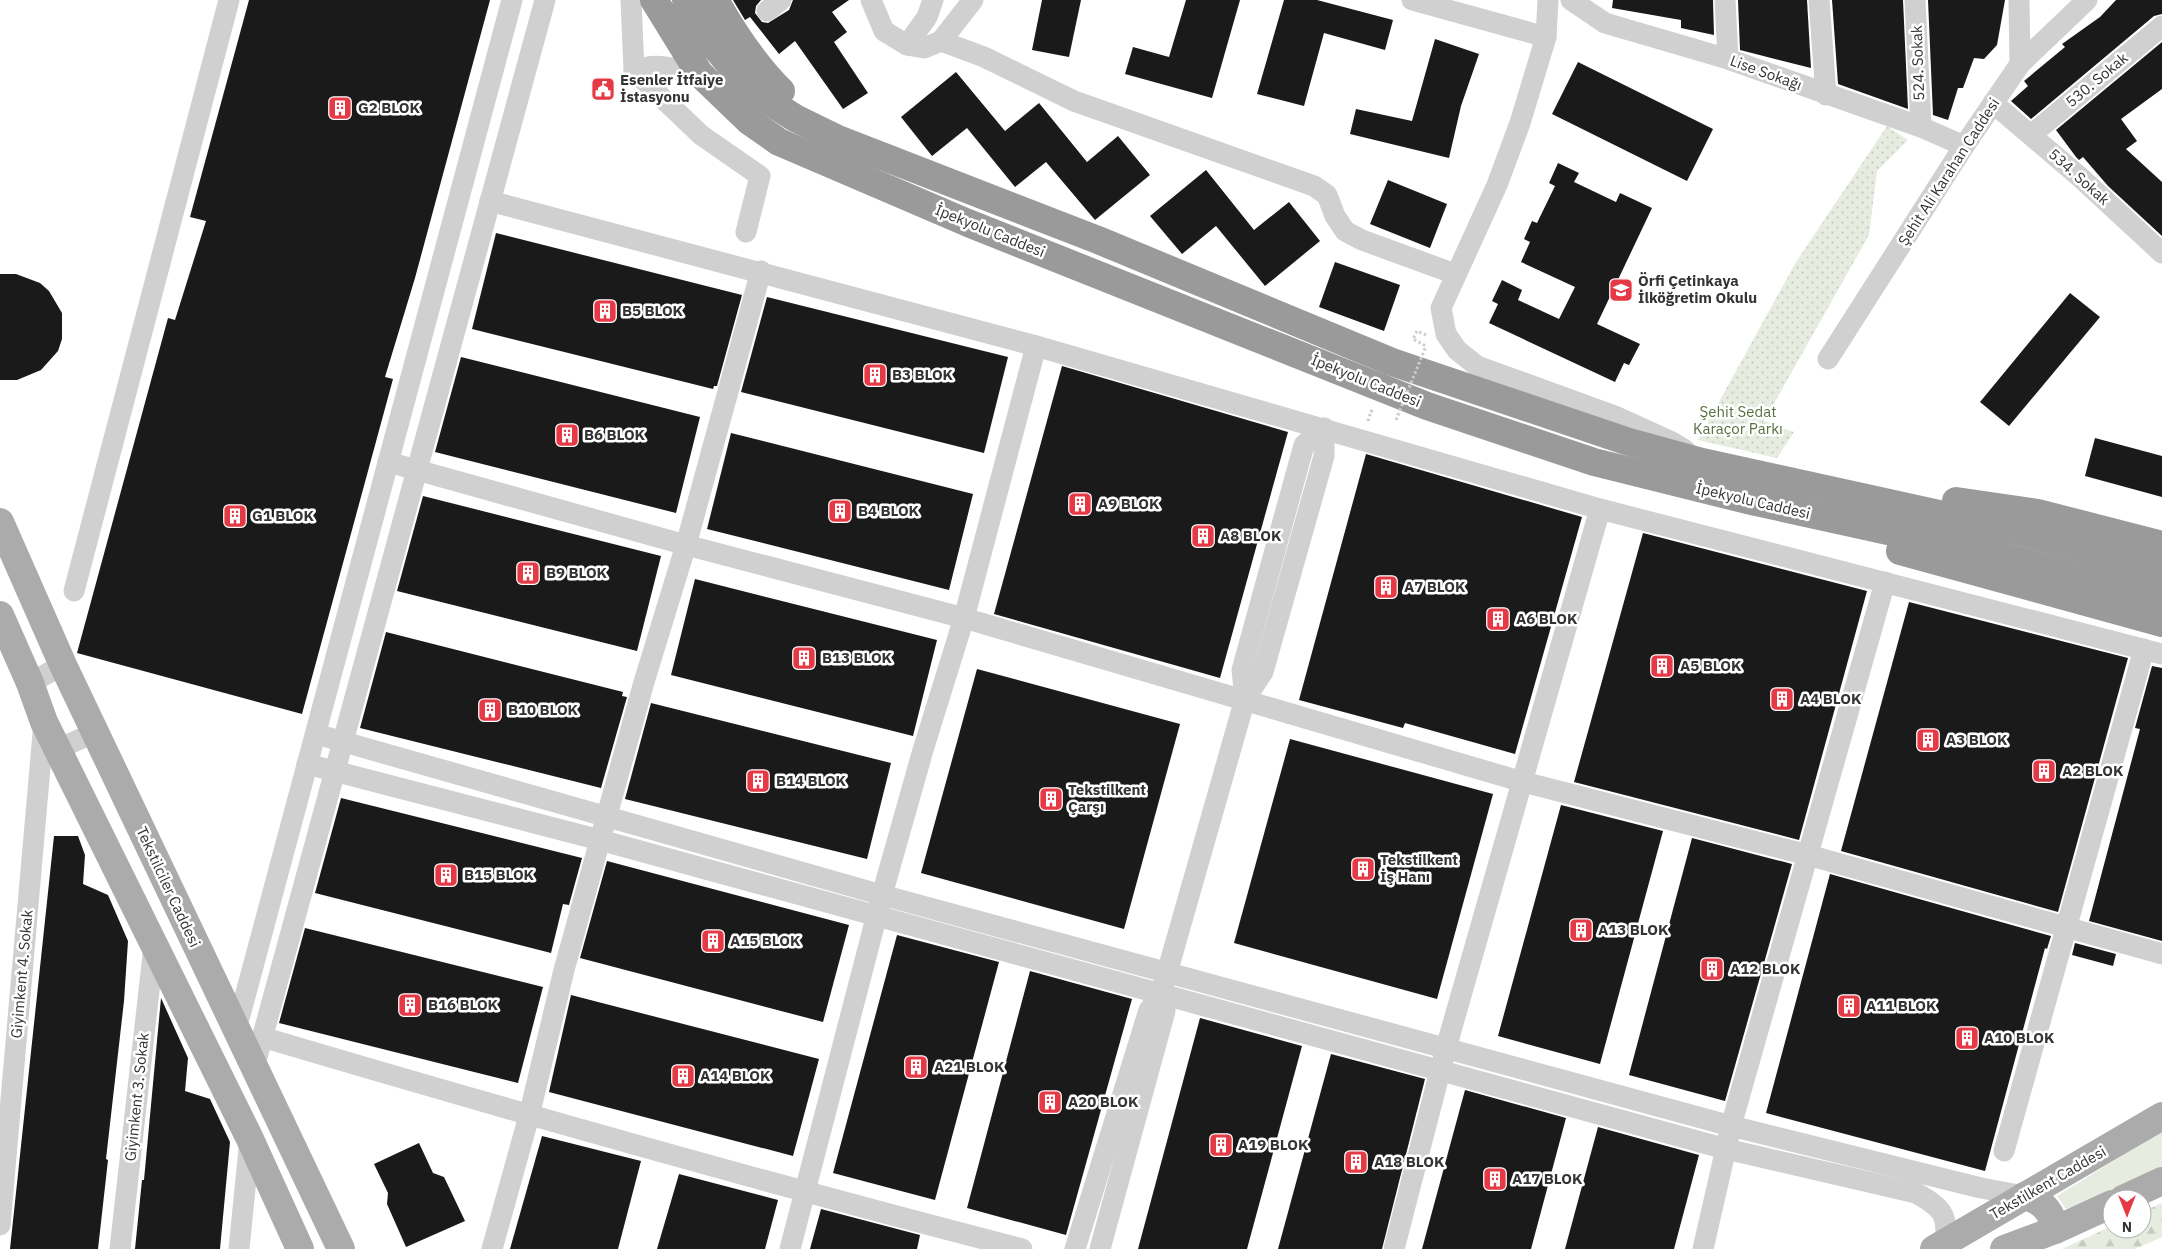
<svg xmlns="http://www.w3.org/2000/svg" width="2162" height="1249" viewBox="0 0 2162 1249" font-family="'IBM Plex Sans',sans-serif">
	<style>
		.grass { fill: #e6ecdf }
		.forest { fill: url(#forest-firs) }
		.park { fill: url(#park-dots) }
		.building { fill: #1a1a1a }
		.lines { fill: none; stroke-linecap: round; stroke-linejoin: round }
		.path { stroke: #cdcdcd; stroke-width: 3; stroke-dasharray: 2.5 2.5; stroke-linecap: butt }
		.minor { stroke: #d0d0d0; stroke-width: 21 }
		.major { stroke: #ababab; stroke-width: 28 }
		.highway { stroke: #9a9a9a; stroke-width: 28 }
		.path-bridge { stroke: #cdcdcd; stroke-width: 3; stroke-dasharray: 2.5 2.5; stroke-linecap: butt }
		.labels { text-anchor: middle; stroke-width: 5; stroke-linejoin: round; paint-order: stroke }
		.street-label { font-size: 15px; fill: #333; stroke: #fff }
		.poi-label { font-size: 15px; font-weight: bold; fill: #333; stroke: #fff; text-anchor: start }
		.park-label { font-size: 15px; fill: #56703f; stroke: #fff }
	</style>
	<defs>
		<pattern id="forest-firs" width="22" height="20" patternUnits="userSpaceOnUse" patternTransform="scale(1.25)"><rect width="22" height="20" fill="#e6ecdf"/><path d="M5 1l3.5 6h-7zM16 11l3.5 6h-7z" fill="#c6cbc0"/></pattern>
		<pattern id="park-dots" width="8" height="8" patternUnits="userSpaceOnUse" patternTransform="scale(1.25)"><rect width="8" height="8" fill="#e6ecdf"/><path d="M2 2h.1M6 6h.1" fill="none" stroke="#c6cbc0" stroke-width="1.8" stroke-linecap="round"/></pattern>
	</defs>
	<rect width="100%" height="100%" fill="#fff"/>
	<polygon class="grass" points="2162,1131 2162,1171 2066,1209 2057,1196"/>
	<polygon class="forest" points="2162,1203 2162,1237 2135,1249 2062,1249 2112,1226 2112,1229 2142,1229 2142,1212"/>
	<polygon class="park" points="1887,126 1908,140 1877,171 1869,235 1764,421 1794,432 1777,458 1698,440 1796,262"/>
	<g class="building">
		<polygon points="249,0 490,0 415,278 385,377 393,379 302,714 77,653 168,318 175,320 206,221 190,217"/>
		<polygon points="733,0 761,0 756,6 755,13 762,22 768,23 789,10 793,0 849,0 832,12 847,32 834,42 868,93 843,109 795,41 779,54 750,17 745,20"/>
		<polygon points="1042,0 1081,0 1069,57 1032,50"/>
		<polygon points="1186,0 1240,0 1212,98 1125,74 1133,47 1169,57"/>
		<polygon points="1284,0 1317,0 1393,20 1385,50 1324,33 1304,106 1257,94"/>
		<polygon points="1613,0 1713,0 1714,35 1681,28 1681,20 1612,8"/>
		<polygon points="1738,0 1807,0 1811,68 1740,50"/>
		<polygon points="1832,0 1903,0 1908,109 1838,84"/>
		<polygon points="1928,0 2005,0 1997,45 1984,59 1974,58 1963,88 1958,88 1948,120 1933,115"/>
		<polygon points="2116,0 2162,0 2162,14 2154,16 2031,119 2011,101 2028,86 2024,81 2065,47 2062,44 2100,17"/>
		<polygon points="1435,39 1479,54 1461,106 1449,158 1350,134 1356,109 1412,121"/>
		<polygon points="2162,42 2162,89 2121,119 2137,141 2126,149 2162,182 2162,236 2108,186 2083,157 2079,160 2076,157 2056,130"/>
		<polygon points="1578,62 1713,129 1687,181 1552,114"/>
		<polygon points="956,72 1005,131 1039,103 1087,162 1118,136 1150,175 1095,220 1046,162 1015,187 967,128 932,156 901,117"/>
		<polygon points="1558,163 1579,173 1574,182 1616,202 1620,193 1652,208 1597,324 1640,344 1629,365 1624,363 1615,382 1489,323 1498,304 1492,301 1502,280 1522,290 1518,300 1559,319 1575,287 1521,262 1530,242 1524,239 1532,221 1537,223 1555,186 1549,183"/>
		<polygon points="1206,170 1254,230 1289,202 1320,241 1265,286 1216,226 1182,254 1150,216"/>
		<polygon points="1388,180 1447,204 1430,248 1370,224"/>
		<polygon points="496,233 742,295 717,386 714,386 713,389 472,329"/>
		<polygon points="1335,262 1400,285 1384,331 1319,307"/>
		<polygon points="0,274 16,274 40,283 49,291 62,313 62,339 58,351 41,370 17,380 0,380"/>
		<polygon points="2070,293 2100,317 2009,426 1980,402"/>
		<polygon points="767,297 1008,357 984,453 741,392"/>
		<polygon points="461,357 700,417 676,513 435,452"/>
		<polygon points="1062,366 1288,432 1220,678 994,614"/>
		<polygon points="731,433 973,494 949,590 707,529"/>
		<polygon points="2095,438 2162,456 2162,497 2085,476"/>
		<polygon points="1366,454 1582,517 1515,754 1405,723 1403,728 1299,700"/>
		<polygon points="423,496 661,556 637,651 397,591"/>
		<polygon points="1643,533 1867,591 1799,840 1574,782"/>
		<polygon points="695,579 937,640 913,736 671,675"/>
		<polygon points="1909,602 2128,658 2058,912 1841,851"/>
		<polygon points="386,632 623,692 622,696 627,697 601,788 360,728"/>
		<polygon points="2152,666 2162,668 2162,941 2089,921 2140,729 2135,728"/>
		<polygon points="977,669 1180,724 1124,929 921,873"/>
		<polygon points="651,703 891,763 867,859 625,799"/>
		<polygon points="1290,739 1493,794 1437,999 1234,943"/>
		<polygon points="341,798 582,858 569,905 563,904 551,953 315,893"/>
		<polygon points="1561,805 1663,831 1600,1064 1498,1036"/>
		<polygon points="54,836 78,836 85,855 83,884 108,895 128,941 124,1001 106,1159 108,1160 98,1249 10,1249"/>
		<polygon points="1692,838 1792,864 1725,1101 1629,1075"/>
		<polygon points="607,861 849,925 823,1022 580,958"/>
		<polygon points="1830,874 2051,936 2047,949 2045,948 1985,1171 1766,1113"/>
		<polygon points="305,928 543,987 518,1083 279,1023"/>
		<polygon points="897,935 999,962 935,1200 833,1173"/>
		<polygon points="2075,943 2116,954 2113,966 2072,955"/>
		<polygon points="1030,971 1132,999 1066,1235 967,1208"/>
		<polygon points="571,995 819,1059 793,1156 549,1092"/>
		<polygon points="161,998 188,1058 185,1091 210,1099 230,1142 220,1249 135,1249 142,1180 144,1180"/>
		<polygon points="1200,1018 1302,1046 1247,1249 1138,1249"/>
		<polygon points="1331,1054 1425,1079 1382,1249 1278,1249"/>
		<polygon points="1465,1090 1566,1118 1531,1249 1422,1249"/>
		<polygon points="1598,1127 1699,1155 1674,1249 1565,1249"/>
		<polygon points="542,1136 641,1161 618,1249 510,1249"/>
		<polygon points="419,1143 433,1173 444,1177 465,1221 406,1247 387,1204 388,1193 374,1164"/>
		<polygon points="679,1174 778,1200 765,1249 657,1249"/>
		<polygon points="821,1209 920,1235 917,1249 810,1249"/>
	</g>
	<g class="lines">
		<g class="path">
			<polyline points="1426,335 1417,331 1413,339 1426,346"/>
			<polyline points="1368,421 1371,411 1374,412"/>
		</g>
		<g class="minor">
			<path d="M631,0L634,71C659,60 682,70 706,81"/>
			<polyline points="871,0 884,31 907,45 924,48 941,41 973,0"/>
			<polyline points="1412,0 1546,37"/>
			<polyline points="1548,0 1546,37 1520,123 1497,185 1441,308 1446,334 1457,350 1477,366 1615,416 1672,442 1685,450"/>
			<polyline points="1571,0 1605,23 1728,59 1921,127 1964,146"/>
			<polyline points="1725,0 1728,59"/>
			<polyline points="1819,0 1826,95"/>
			<polyline points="1915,0 1921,127"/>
			<polyline points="2019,0 2020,64"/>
			<polyline points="767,11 781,0"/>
			<polyline points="941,41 984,57 1074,101 1314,186 1327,195 1335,216 1345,231 1362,240 1455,274"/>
			<polyline points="907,45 927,17 933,0"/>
			<polyline points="634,71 701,135 760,176 746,232"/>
			<polyline points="1993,103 2081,178 2162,253"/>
			<polyline points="2031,135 2162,26"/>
			<polyline points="490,201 1036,346 1600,509 2162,654"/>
			<polyline points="1828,359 1964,146 2020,64 2087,0"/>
			<polyline points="388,462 686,545 964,618 1523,782 1808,855 2162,954"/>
			<polyline points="74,591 229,0"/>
			<polyline points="30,683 63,665"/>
			<polyline points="1245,699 1242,670 1304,445 1324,428"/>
			<polyline points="316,734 882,895 1731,1126 1981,1188 2024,1196"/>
			<polyline points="58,749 96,732"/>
			<path d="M307,764L600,840L1726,1149L1916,1193C1941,1207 1949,1214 1945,1243"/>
			<polyline points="236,1030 512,0"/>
			<path d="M262,1037C515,1112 767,1183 1022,1249"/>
			<polyline points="254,1068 545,0"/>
			<polyline points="2004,1151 2144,649"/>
			<polyline points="0,1225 44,722"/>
			<polyline points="120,1249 154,946"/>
			<polyline points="239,1249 250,1139"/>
			<polyline points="492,1249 529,1116 564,970 644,682 686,545 761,271"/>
			<polyline points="790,1249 882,895 923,750 964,618 1036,346"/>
			<polyline points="1075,1249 1149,1010 1161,994 1245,699 1263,672 1324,456 1324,428"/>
			<polyline points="1100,1249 1165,1011 1161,994"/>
			<polyline points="1394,1249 1446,1048 1600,509"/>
			<polyline points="1703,1249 1731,1126 1885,582"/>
		</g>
		<g class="major">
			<polyline points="0,522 63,665 341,1249"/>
			<polyline points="0,615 30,683 44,722 250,1139 300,1249"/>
			<path d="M2024,1196C2043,1201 2052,1211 2055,1230"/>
			<polyline points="2123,1199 2162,1181"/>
			<polyline points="1934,1249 2162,1116"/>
			<polyline points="2004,1249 2055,1230 2112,1204"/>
		</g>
		<g class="highway">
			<polyline points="654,0 699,73 749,121 779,142 968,223 1427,406 1594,462 1747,500 2002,556 2162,598"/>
			<polyline points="686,0 716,48 738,74 767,100 795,118 838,139 1098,240 1392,362 1629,442 1702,462 2012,530 2162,570"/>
			<path d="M715,0C734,34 754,64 781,91"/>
			<polyline points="1956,501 2038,513 2162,545"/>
			<polyline points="1900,551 2162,623"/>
		</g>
		<polyline class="path-bridge" points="1396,420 1426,346"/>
	</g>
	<defs>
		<g id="civic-square" transform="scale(1.25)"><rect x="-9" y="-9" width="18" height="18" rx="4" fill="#e63946" stroke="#fff"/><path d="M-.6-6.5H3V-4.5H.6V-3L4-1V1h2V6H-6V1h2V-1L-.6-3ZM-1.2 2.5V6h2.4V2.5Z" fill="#fff"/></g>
		<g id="building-square" transform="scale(1.25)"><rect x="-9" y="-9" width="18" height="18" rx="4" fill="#e63946" stroke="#fff"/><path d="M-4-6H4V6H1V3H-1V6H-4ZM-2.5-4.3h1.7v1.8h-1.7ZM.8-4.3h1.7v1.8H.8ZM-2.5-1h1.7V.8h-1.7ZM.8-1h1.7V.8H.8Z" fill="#fff"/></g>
		<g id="school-square" transform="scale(1.25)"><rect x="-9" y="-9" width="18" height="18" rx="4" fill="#e63946" stroke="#fff"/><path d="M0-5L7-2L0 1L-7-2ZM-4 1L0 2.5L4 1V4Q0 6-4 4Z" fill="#fff"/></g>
	</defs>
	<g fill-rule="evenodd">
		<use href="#civic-square" x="603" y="89"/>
		<use href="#building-square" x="340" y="108"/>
		<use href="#school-square" x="1621" y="290"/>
		<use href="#building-square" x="605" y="311"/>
		<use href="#building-square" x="875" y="375"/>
		<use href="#building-square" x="567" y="435"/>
		<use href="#building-square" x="1080" y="504"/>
		<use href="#building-square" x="840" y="511"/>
		<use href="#building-square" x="235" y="516"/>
		<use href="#building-square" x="1203" y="536"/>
		<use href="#building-square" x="528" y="573"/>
		<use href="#building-square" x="1386" y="587"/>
		<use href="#building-square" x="1498" y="619"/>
		<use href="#building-square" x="804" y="658"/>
		<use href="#building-square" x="1662" y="666"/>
		<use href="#building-square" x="1782" y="699"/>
		<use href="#building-square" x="490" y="710"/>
		<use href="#building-square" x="1928" y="740"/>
		<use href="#building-square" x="2044" y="771"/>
		<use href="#building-square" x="758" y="781"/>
		<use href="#building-square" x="1051" y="799"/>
		<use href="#building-square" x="1363" y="869"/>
		<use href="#building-square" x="446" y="875"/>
		<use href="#building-square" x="1581" y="930"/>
		<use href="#building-square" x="713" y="941"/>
		<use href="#building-square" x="1712" y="969"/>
		<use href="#building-square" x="410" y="1005"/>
		<use href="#building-square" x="1849" y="1006"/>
		<use href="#building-square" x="1967" y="1038"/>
		<use href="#building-square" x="916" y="1067"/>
		<use href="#building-square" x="683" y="1076"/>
		<use href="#building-square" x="1050" y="1102"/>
		<use href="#building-square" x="1221" y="1145"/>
		<use href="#building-square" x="1356" y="1162"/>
		<use href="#building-square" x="1495" y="1179"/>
	</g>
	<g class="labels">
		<g class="street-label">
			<text transform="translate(1918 63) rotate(-92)" y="5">524. Sokak</text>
			<text transform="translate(1766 73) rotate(20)" y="5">Lise Sokağı</text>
			<text transform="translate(2097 80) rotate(-40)" y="5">530. Sokak</text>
			<text transform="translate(1949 172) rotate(-57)" y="5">Şehit Ali Karahan Caddesi</text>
			<text transform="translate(2079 177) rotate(42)" y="5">534. Sokak</text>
			<text transform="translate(990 231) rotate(22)" y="5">İpekyolu Caddesi</text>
			<text transform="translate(1366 381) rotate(22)" y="5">İpekyolu Caddesi</text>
			<text transform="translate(1753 501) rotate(13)" y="5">İpekyolu Caddesi</text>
			<text transform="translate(168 887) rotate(65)" y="5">Tekstilciler Caddesi</text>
			<text transform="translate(22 974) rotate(-85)" y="5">Giyimkent 4. Sokak</text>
			<text transform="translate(137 1097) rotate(-84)" y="5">Giyimkent 3. Sokak</text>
			<text transform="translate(2048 1183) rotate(-30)" y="5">Tekstilkent Caddesi</text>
		</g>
		<g class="poi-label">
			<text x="620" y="85">Esenler İtfaiye<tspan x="620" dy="17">İstasyonu</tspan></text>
			<text x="358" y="113">G2 BLOK</text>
			<text x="1638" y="286">Örfi Çetinkaya<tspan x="1638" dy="17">İlköğretim Okulu</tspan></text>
			<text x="622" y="316">B5 BLOK</text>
			<text x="892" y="380">B3 BLOK</text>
			<text x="584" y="440">B6 BLOK</text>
			<text x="1098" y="509">A9 BLOK</text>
			<text x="858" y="516">B4 BLOK</text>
			<text x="252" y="521">G1 BLOK</text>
			<text x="1220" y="541">A8 BLOK</text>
			<text x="546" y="578">B9 BLOK</text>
			<text x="1404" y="592">A7 BLOK</text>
			<text x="1516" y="624">A6 BLOK</text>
			<text x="822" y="663">B13 BLOK</text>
			<text x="1680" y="671">A5 BLOK</text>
			<text x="1800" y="704">A4 BLOK</text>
			<text x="508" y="715">B10 BLOK</text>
			<text x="1946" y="745">A3 BLOK</text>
			<text x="2062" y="776">A2 BLOK</text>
			<text x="776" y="786">B14 BLOK</text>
			<text x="1068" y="795">Tekstilkent<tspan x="1068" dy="17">Çarşı</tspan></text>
			<text x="1380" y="865">Tekstilkent<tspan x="1380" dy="17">İş Hanı</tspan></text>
			<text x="464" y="880">B15 BLOK</text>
			<text x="1598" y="935">A13 BLOK</text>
			<text x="730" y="946">A15 BLOK</text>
			<text x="1730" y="974">A12 BLOK</text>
			<text x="428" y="1010">B16 BLOK</text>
			<text x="1866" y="1011">A11 BLOK</text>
			<text x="1984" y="1043">A10 BLOK</text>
			<text x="934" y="1072">A21 BLOK</text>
			<text x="700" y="1081">A14 BLOK</text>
			<text x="1068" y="1107">A20 BLOK</text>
			<text x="1238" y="1150">A19 BLOK</text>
			<text x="1374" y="1167">A18 BLOK</text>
			<text x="1512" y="1184">A17 BLOK</text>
		</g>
		<g class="park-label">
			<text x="1738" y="417">Şehit Sedat<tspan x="1738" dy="17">Karaçor Parkı</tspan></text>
		</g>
	</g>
	<g transform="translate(2127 1214) rotate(180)"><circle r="24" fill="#ffffff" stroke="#adadad"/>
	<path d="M0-4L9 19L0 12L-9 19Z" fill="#e63946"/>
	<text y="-8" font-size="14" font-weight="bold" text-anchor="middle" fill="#333333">N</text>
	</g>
</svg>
